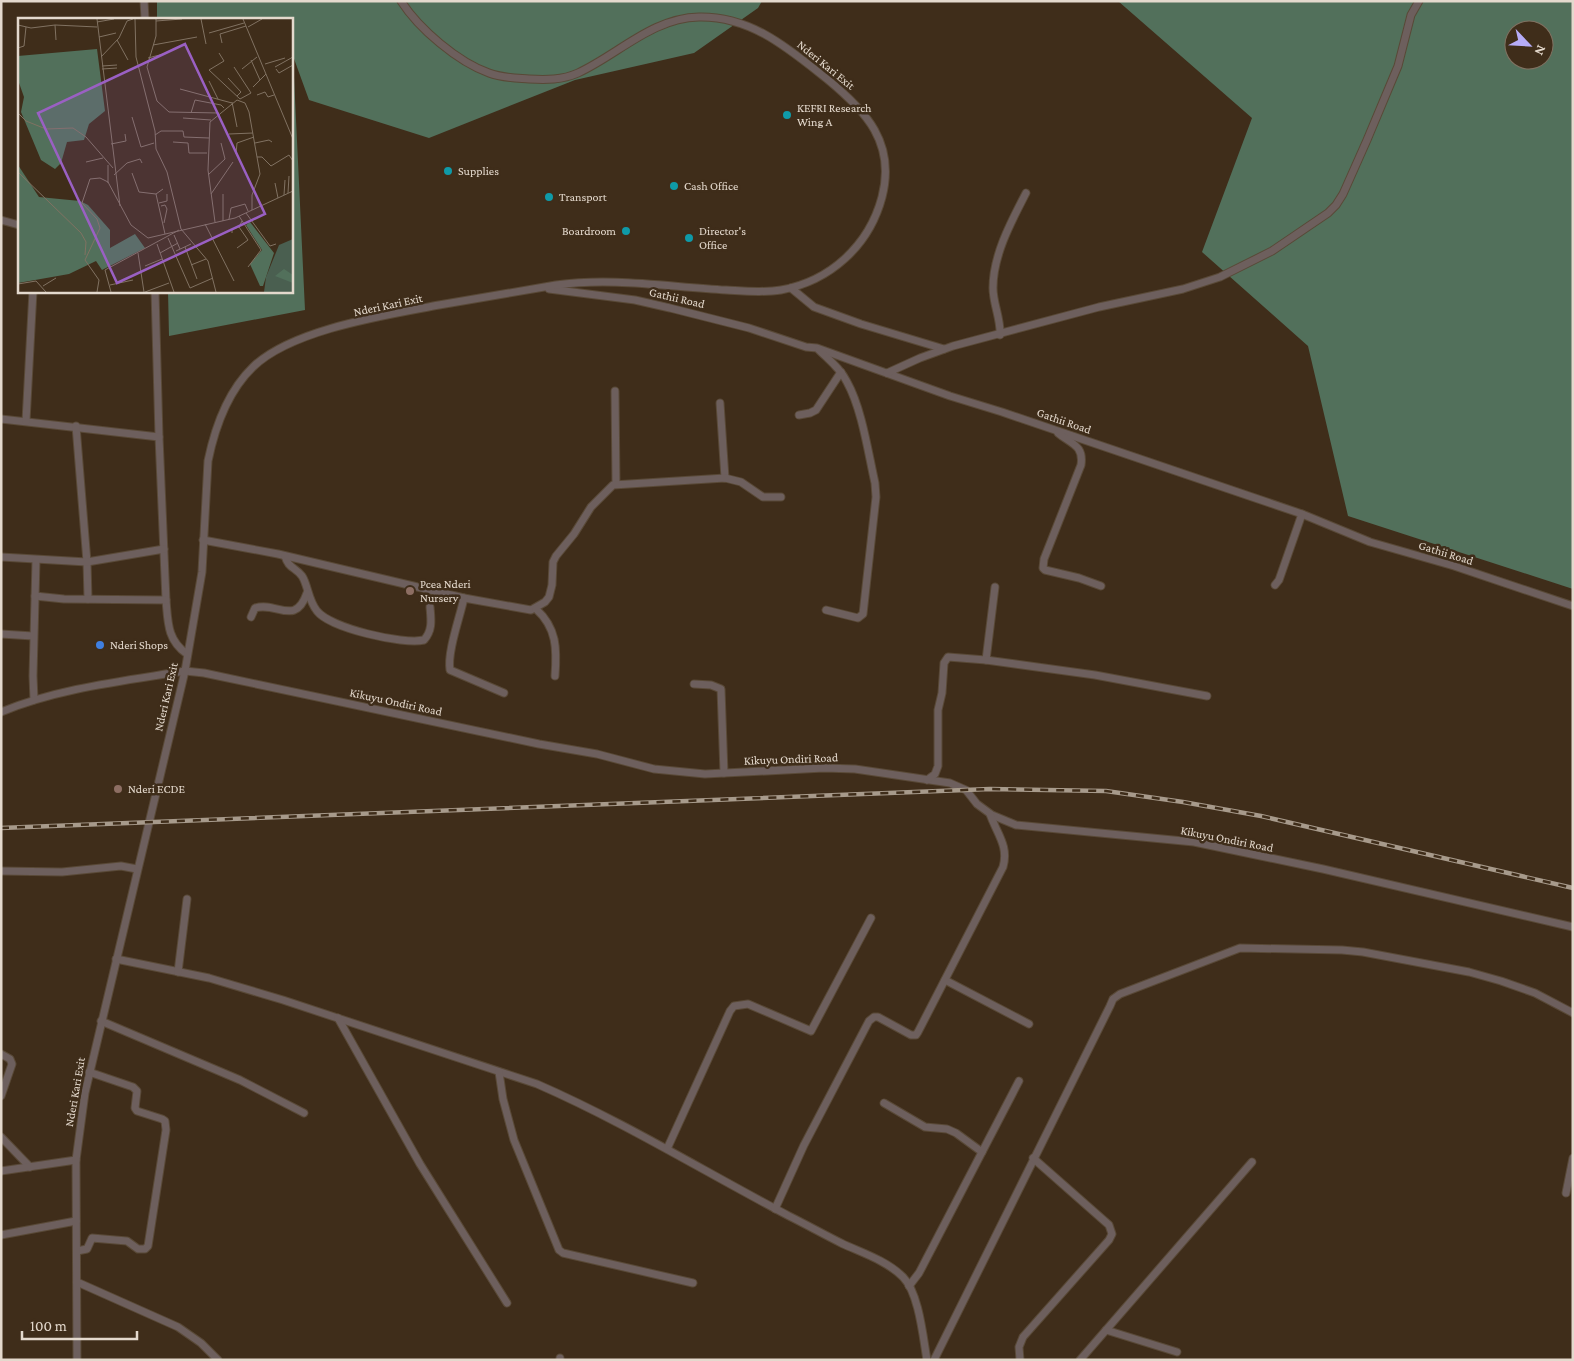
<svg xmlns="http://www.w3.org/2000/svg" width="1574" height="1361" viewBox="0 0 1574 1361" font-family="'Crimson Pro',serif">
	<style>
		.forest { fill: #52705b; fill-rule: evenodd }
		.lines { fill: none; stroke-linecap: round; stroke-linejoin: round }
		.street-casing { stroke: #594937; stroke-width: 9 }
		.street { stroke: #6d5f5d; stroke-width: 7 }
		.rail-casing { stroke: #a79a8b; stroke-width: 4.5 }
		.rail { stroke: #3f2d1a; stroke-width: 2.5; stroke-dasharray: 8; stroke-linecap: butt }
		.culture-dot { fill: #0f9aa8; stroke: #3f2d1a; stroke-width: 2 }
		.education-dot { fill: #8d6e63; stroke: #3f2d1a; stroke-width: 2 }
		.shop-dot { fill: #3f7fe0; stroke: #3f2d1a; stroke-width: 2 }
		.labels { text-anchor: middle; stroke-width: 5; stroke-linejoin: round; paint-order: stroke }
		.street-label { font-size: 12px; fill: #e4d9cd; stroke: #3f2d1a }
		.poi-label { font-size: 12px; fill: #e4d9cd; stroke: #3f2d1a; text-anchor: start }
		.inset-road { fill: none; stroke: #817262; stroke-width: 1 }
		.view { fill: #9a60c3; fill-opacity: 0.15; stroke: #9a60c3; stroke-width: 2.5 }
		.inset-edge { fill: none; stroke: #e4d9cd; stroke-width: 2.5 }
	</style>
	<rect width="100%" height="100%" fill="#3f2d1a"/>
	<g class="forest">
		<polygon points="157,1 762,1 758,8 694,53 575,80 429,138 309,100 293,56 305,310 169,336 168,291 291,291 291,19 157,19"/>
		<path d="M1118,1H1573V589L1348,516L1308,346L1202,252L1252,118ZM1514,30H1544V60H1514Z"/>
	</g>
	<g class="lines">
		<g class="street-casing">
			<g id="street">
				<polyline points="144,1 145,19"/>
				<polyline points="1,220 19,225"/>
				<polyline points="791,288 814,307 861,324 944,349"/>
				<polyline points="549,289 635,300 670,308 749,328 806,347 817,348 950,396 1002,412 1302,514 1370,542 1454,566 1573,606"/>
				<path d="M155,291L159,437L166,600C168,622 167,640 187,654"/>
				<path d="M1000,335C1001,319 993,304 993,288C993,255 1011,222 1026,193"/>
				<path d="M819,350C829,360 841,369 847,382C862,409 868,452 875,483L876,497L863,614L858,618L826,610"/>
				<polyline points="887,373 920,358 953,346 1099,307 1183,289 1220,277 1272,251 1328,213 1336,205 1343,194 1367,140 1398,66 1411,15 1419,1"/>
				<polyline points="615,391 616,484"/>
				<polyline points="720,403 725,478"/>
				<polyline points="799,415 810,413 816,410 841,372"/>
				<polyline points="1,419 159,437"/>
				<polyline points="26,421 33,291"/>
				<polyline points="76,426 87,562 88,599"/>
				<path d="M1058,433C1071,444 1084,445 1081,465L1044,559L1043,568L1045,570L1079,578L1101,586"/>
				<polyline points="203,540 278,554 464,598 531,610 545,602 549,597 552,585 553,562 556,556 574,534 591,507 613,485 725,478 741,482 763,497 781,497"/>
				<path d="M285,556C288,568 295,567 302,576C308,585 308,600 317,611C330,628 403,645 424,640C433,630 431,619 430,607"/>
				<polyline points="1,557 87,562 164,549"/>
				<polyline points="1275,585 1279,580 1302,514"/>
				<polyline points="35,596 64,599 166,600"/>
				<path d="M464,598C460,617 447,652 450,670L504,693"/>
				<path d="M536,609C557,628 557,649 555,676"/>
				<path d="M251,617L255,608C277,601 295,627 307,593"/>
				<polyline points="1,634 33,636"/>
				<polyline points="986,660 995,587"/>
				<polyline points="694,684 711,685 721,689 724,773"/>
				<polyline points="34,700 33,676 36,560"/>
				<path d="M1,712C59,688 124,681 185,671L204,673L539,744L597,754L654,769L705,774L824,768L855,769L950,783L966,790L977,804L992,815L1016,825L1194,842L1323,869L1573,927"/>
				<polyline points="927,780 935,774 938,766 938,710 942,693 944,663 948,657 986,660 1095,675 1207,696"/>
				<polyline points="1,871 62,872 121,866 137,869"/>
				<path d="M116,959L209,978L283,1000L537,1084C624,1122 705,1172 789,1216C807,1225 825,1235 843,1244C863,1253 887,1261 903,1277C919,1293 923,1337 927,1360"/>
				<polyline points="178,972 187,899"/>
				<polyline points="945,980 1029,1024"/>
				<polyline points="338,1018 420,1164 507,1303"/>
				<polyline points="101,1021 240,1080 304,1113"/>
				<polyline points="1,1054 10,1059 12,1064 1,1096"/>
				<polyline points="499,1072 503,1099 514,1140 559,1250 563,1253 693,1283"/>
				<polyline points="884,1103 925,1127 947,1129 956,1133 982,1152"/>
				<polyline points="1,1137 30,1167"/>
				<polyline points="667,1149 730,1011 734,1006 748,1004 811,1031 871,918"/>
				<polyline points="1,1171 76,1160"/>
				<polyline points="1566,1193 1573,1158"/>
				<path d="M775,1209L804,1145L869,1021L874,1017H878L911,1035H916L918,1032L1003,867C1009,846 997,834 990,814"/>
				<polyline points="1,1235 76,1221"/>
				<polyline points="77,1251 87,1249 92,1238 127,1241 138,1249 145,1249 148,1246 166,1130 165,1121 162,1119 137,1111 135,1108 137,1091 133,1087 89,1072"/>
				<polyline points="77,1282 178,1327 201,1343 218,1360"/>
				<polyline points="909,1286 919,1273 1019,1081"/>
				<polyline points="1106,1330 1177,1352"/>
				<path d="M77,1360L76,1160L85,1093L185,671L202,572L208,461C215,427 227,392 253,367C292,329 387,315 439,305C478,298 517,292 556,285C612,277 669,287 726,290C744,291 763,293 781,290C830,281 869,246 882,197C896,143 866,111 827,79C788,48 751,16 699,17C652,18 619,54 578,73C562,80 546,80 529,79C516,78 502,78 489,73C458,62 419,29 401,1"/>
				<polyline points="560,1360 560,1358"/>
				<polyline points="934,1360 1110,1006 1113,999 1120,994 1240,948 1342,950 1363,952 1469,972 1501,981 1535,993 1573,1013"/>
				<polyline points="1020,1360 1019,1347 1023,1337 1109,1240 1112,1234 1109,1225 1033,1158"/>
				<polyline points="1080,1360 1252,1162"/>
			</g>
		</g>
		<use href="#street" class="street"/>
		<g class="rail-casing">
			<polyline id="rail" points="1,828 990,789 1106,791 1183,802 1261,816 1573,888"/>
		</g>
		<use href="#rail" class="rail"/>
	</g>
	<g class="culture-dot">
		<circle cx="787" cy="115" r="5"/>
		<circle cx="448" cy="171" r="5"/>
		<circle cx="674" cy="186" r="5"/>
		<circle cx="549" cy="197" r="5"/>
		<circle cx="626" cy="231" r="5"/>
		<circle cx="689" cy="238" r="5"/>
	</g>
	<g class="education-dot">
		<circle cx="410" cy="591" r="5"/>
		<circle cx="118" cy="789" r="5"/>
	</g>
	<circle class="shop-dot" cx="100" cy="645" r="5"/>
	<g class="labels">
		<g class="street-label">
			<text transform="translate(826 65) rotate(39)" y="4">Nderi Kari Exit</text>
			<text transform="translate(677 298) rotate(13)" y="4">Gathii Road</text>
			<text transform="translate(388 305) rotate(-12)" y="4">Nderi Kari Exit</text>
			<text transform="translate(1064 421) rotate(19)" y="4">Gathii Road</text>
			<text transform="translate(1446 553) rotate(17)" y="4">Gathii Road</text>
			<text transform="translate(166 697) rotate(-77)" y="4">Nderi Kari Exit</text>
			<text transform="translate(396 702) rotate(12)" y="4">Kikuyu Ondiri Road</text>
			<text transform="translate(791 759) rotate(-2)" y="4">Kikuyu Ondiri Road</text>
			<text transform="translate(1227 839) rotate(11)" y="4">Kikuyu Ondiri Road</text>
			<text transform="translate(75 1092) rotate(-80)" y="4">Nderi Kari Exit</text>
		</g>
		<g class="poi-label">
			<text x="797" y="112">KEFRI Research<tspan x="797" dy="14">Wing A</tspan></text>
			<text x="458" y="175">Supplies</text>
			<text x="684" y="190">Cash Office</text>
			<text x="559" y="201">Transport</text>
			<text x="616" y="235" text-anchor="end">Boardroom</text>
			<text x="699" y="235">Director's<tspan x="699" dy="14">Office</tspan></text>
			<text x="420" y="588">Pcea Nderi<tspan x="420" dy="14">Nursery</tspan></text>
			<text x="110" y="649">Nderi Shops</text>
			<text x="128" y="793">Nderi ECDE</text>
		</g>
	</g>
	<g transform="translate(18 18)">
		<rect width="275" height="275" fill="#3f2d1a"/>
		<path d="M275,221V274H246L248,259L261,227Z" fill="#4a5f50"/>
		<path d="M79,31L87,93L71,106L66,122L49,124L43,145L37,151L23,142L3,94L6,79L0,62V38ZM0,147L21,179L62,183L70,187L92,212V230L117,216L127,230L84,252L78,243L51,256L0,265ZM232,204L256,235L245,268H242L232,246L244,232L228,207ZM266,251L275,257V265L257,258Z" fill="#52705b"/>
		<path class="inset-road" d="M79,1L102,188M117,1L118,39L137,113L138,131L149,154L163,211L190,243L198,274M138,1V18L129,49L139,83L151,94L201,95M183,1L188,26M225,1L275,121M138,3L164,1M79,4L96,1M0,7L13,10L37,7L79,9M37,7L38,22M230,9L244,1M191,15L226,5M81,19L98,15M99,22L110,42M204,25L202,16L228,8M135,27L179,19M0,30L6,28L8,9M201,35L206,43L191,52L222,81M83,39L101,20L109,3L115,1M130,40L149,35M233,42L242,62M247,46L267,40M84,48L99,47M216,49L233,75L222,81M257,49L275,39M84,51L99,50M224,51L239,39M258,51L261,55L275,47M210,60L223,74L219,78M191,63L200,81M235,69L248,56M162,71L214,85M239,77L247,74L250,79L256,77M214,84L219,109M0,95L8,103L28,111L55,110L68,119L95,150M173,95L177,82L203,87L206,90M114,99L123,129L136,125M165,100L193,102M211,116L235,115M137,117L143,113H165L166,119L191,120M155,124L170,125L171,135H189M237,125L251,122L254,124M93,126L108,123L107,116M218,136L219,125L236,119M239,139H244L253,148L271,137L275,143M68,144L85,140M90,147V165M0,154L63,215L68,224L67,237M114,155L121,174L138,176L145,171M96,157L109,145L122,141L124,145M190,157L207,141L203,125M257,165L260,180M270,175L271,158M138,176L147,216M193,176L215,144M205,176V203M266,177L267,162M141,185L149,183V176M143,188L147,187L149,191L146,205M228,195L252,228L258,226M221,198L243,232L230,249M211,201L213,190L227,186L230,193M197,204L190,152L192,104L219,82L227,85L231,94L242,156L234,177V192M187,206L216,263M214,215V211L221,209L224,203M156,217L162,231M150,220L172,270L195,260M139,226L156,274M167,229L179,261M219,230L230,222L221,209M158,233L173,226M120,235L126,274M142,235L160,225M173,247L188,241M127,248L144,241M0,266L18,263L28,274M92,267L115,262M25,268L38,260M79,274L81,262L67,242L82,210L79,201L64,185L72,161L82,160L90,164L113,207L130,220L217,200L275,173M93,274L87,252L161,212M127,274L151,265"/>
		<path class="view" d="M167,26L247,196L99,265L20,95Z"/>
		<rect width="275" height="275" class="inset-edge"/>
	</g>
	<rect width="1574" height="1361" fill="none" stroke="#e4d9cd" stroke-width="5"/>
	<g transform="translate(1529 45) rotate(115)"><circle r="24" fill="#3f2d1a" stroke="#817262"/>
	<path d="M0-4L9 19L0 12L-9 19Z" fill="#b6acf8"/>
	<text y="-8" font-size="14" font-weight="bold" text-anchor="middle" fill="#e4d9cd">N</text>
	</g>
	<path d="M22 1331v8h115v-8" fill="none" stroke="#e4d9cd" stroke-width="2.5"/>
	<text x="30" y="1331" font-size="15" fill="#e4d9cd" stroke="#3f2d1a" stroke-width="4" paint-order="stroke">100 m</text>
</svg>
